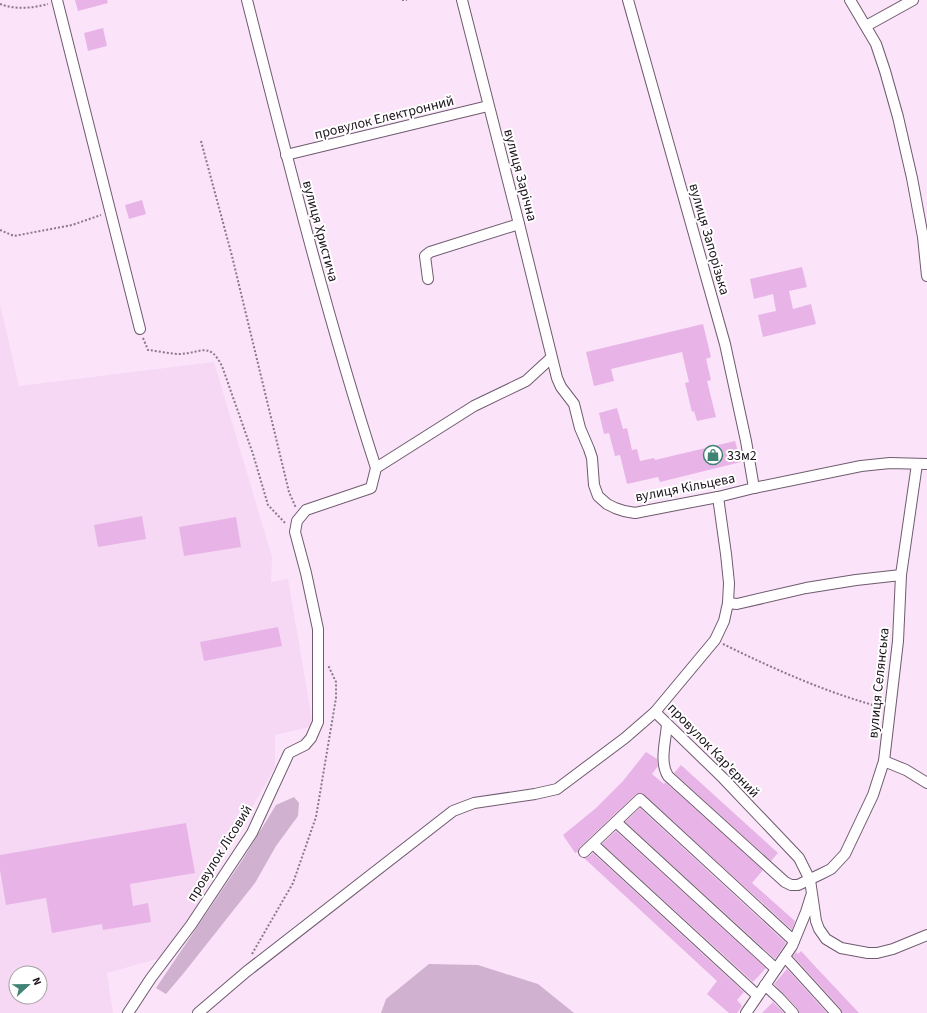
<svg xmlns="http://www.w3.org/2000/svg" width="927" height="1013" viewBox="0 0 927 1013" font-family="'Source Sans 3',sans-serif">
	<style>
		.built { fill: #f6d8f5; fill-rule: evenodd }
		.green { fill: #d1b1d0 }
		.building { fill: #e8b4e7 }
		.lines { fill: none; stroke-linecap: round; stroke-linejoin: round }
		.minor-casing { stroke: #6f5b6e; stroke-width: 12 }
		.path { stroke: #897989; stroke-width: 2; stroke-dasharray: 2 2; stroke-linecap: butt }
		.minor { stroke: #fff; stroke-width: 10 }
		.labels { text-anchor: middle; stroke-width: 4; stroke-linejoin: round; paint-order: stroke }
		.street-label { font-size: 14px; fill: #1c141c; stroke: #fff }
		.poi-label { font-size: 14px; fill: #1c141c; stroke: #fff; text-anchor: start }
	</style>
	<rect width="100%" height="100%" fill="#fbe3fa"/>
	<path class="built" d="M0,304L19,386L214,362L272,557L271,582L288,579L313,726L275,735V767L187,922L160,958L107,973L113,1013H0ZM16,973H40V997H16Z"/>
	<g class="green">
		<polygon points="294,797 299,803 298,816 276,846 255,883 183,974 166,994 156,988 243,859 276,805"/>
		<polygon points="429,964 478,965 538,984 574,1013 381,1013 386,999"/>
	</g>
	<g class="building">
		<polygon points="75,0 107,0 108,3 78,11"/>
		<polygon points="103,28 107,46 88,51 84,33"/>
		<polygon points="142,200 146,214 129,219 125,205"/>
		<polygon points="802,267 807,287 789,291 793,309 811,304 816,324 763,337 758,315 776,311 773,294 754,299 750,279"/>
		<polygon points="703,324 711,357 706,359 711,380 707,381 716,417 697,421 694,411 692,412 685,383 689,382 682,352 611,369 614,381 594,386 586,352"/>
		<polygon points="617,408 623,429 627,428 632,450 637,449 640,461 654,458 655,460 735,441 741,462 660,482 658,477 627,484 620,455 615,456 609,433 604,434 599,413"/>
		<polygon points="142,516 146,539 98,547 94,525"/>
		<polygon points="236,517 241,547 184,556 179,527"/>
		<polygon points="278,627 282,646 204,661 200,642"/>
		<polygon points="646,752 657,759 658,766 652,774 664,784 665,782 763,870 752,883 795,921 792,930 642,793 636,794 580,847 578,853 577,852 575,853 563,835 596,808 623,781"/>
		<polygon points="681,765 778,853 771,861 674,773"/>
		<polygon points="640,808 784,941 786,943 775,959 625,822"/>
		<polygon points="186,823 195,873 130,884 133,906 148,903 151,922 103,930 102,924 52,933 46,898 6,905 0,870 0,855"/>
		<polygon points="616,831 766,968 753,982 602,844"/>
		<polygon points="593,853 744,992 737,1000 742,1006 737,1013 729,1013 707,994 717,981 584,858 588,857"/>
		<polygon points="801,951 812,963 859,1013 842,1013 841,1009 793,956 796,952 798,954"/>
		<polygon points="787,969 827,1013 799,1013 798,1009 774,984"/>
		<polygon points="773,1002 784,1013 762,1013"/>
	</g>
	<g class="lines">
		<g class="minor-casing">
			<g id="minor">
				<polyline points="57,0 140,329"/>
				<path d="M247,0C287,157 326,314 376,468"/>
				<polyline points="462,0 519,224 557,378 561,387 574,404 580,428 589,449 592,458 594,485 598,496 607,504 615,508 624,511 635,513 645,511 718,497 754,488 861,466 890,463 927,464"/>
				<polyline points="628,0 725,344 746,441 754,488"/>
				<polyline points="850,0 876,44 885,71 898,117 912,178 923,237 927,276"/>
				<polyline points="866,26 913,0"/>
				<polyline points="286,155 488,106"/>
				<polyline points="428,279 425,256 430,252 519,224"/>
				<polyline points="728,603 737,604 806,588 856,580 901,575"/>
				<polyline points="655,712 723,778 799,858 810,880 816,921 819,929 826,939 841,948 868,953 877,953 893,949 927,935"/>
				<path d="M667,724C666,740 659,762 668,776L785,882L791,885H798L821,874L831,869L845,854L873,795L884,761L898,641L901,575L917,464"/>
				<polyline points="884,761 906,770 927,783"/>
				<polyline points="616,822 776,969"/>
				<polyline points="593,844 757,995"/>
				<polyline points="584,852 640,799 794,941"/>
				<polyline points="785,957 836,1013"/>
				<polyline points="765,985 779,998 793,1013"/>
				<polyline points="128,1013 151,978 191,925 252,833 289,753 305,745 311,738 318,722 318,629 306,573 295,532 297,521 306,510 371,488 376,468 474,406 526,381 551,358"/>
				<polyline points="198,1013 246,972 453,811 474,803 535,794 557,789 625,738 655,712 715,640 724,621 728,603 729,583 726,554 718,497"/>
				<polyline points="746,1013 792,946 806,912 811,896"/>
			</g>
		</g>
		<g class="path">
			<polyline points="402,0 407,0"/>
			<path d="M0,4C15,10 33,8 48,4"/>
			<polyline points="201,141 232,256 289,492 296,508"/>
			<polyline points="0,230 14,236 72,225 101,215"/>
			<path d="M143,338L148,350C158,351 170,354 180,354C202,353 209,341 222,366L253,454L268,505L286,524"/>
			<path d="M723,644C774,669 825,692 880,707"/>
			<polyline points="252,954 293,883 316,817 336,698 336,682 328,665"/>
		</g>
		<use href="#minor" class="minor"/>
	</g>
	<defs>
		<g id="shop-ring" transform="scale(1)"><circle r="9.5" fill="#fff" stroke="#408273" stroke-width="1.5"/><path d="M-5-2.5h2.3a2.7 3.5 0 0 1 5.4 0H5L5.5 6h-11ZM-1.5-2.5h3a1.5 2.3 0 0 0-3 0Z" fill="#408273"/></g>
	</defs>
	<g fill-rule="evenodd">
		<use href="#shop-ring" x="713" y="455"/>
	</g>
	<g class="labels">
		<g class="street-label">
			<text transform="translate(384 117) rotate(-14)" y="5">провулок Електронний</text>
			<text transform="translate(521 175) rotate(75)" y="5">вулиця Зарічна</text>
			<text transform="translate(321 231) rotate(75)" y="5">вулиця Христича</text>
			<text transform="translate(710 239) rotate(74)" y="5">вулиця Запорізька</text>
			<text transform="translate(685 487) rotate(-11)" y="5">вулиця Кільцева</text>
			<text transform="translate(878 683) rotate(-84)" y="5">вулиця Селянська</text>
			<text transform="translate(714 750) rotate(46)" y="5">провулок Кар'єрний</text>
			<text transform="translate(219 853) rotate(-58)" y="5">провулок Лісовий</text>
		</g>
		<g class="poi-label">
			<text x="727" y="460">33м2</text>
		</g>
	</g>
	<g transform="translate(28 985) rotate(68)"><circle r="19" fill="#ffffff" stroke="#a4a1a4"/>
	<path d="M0-3L7 15L0 10L-7 15Z" fill="#408273"/>
	<text y="-6" font-size="11" font-weight="bold" text-anchor="middle" fill="#1c141c">N</text>
	</g>
</svg>
